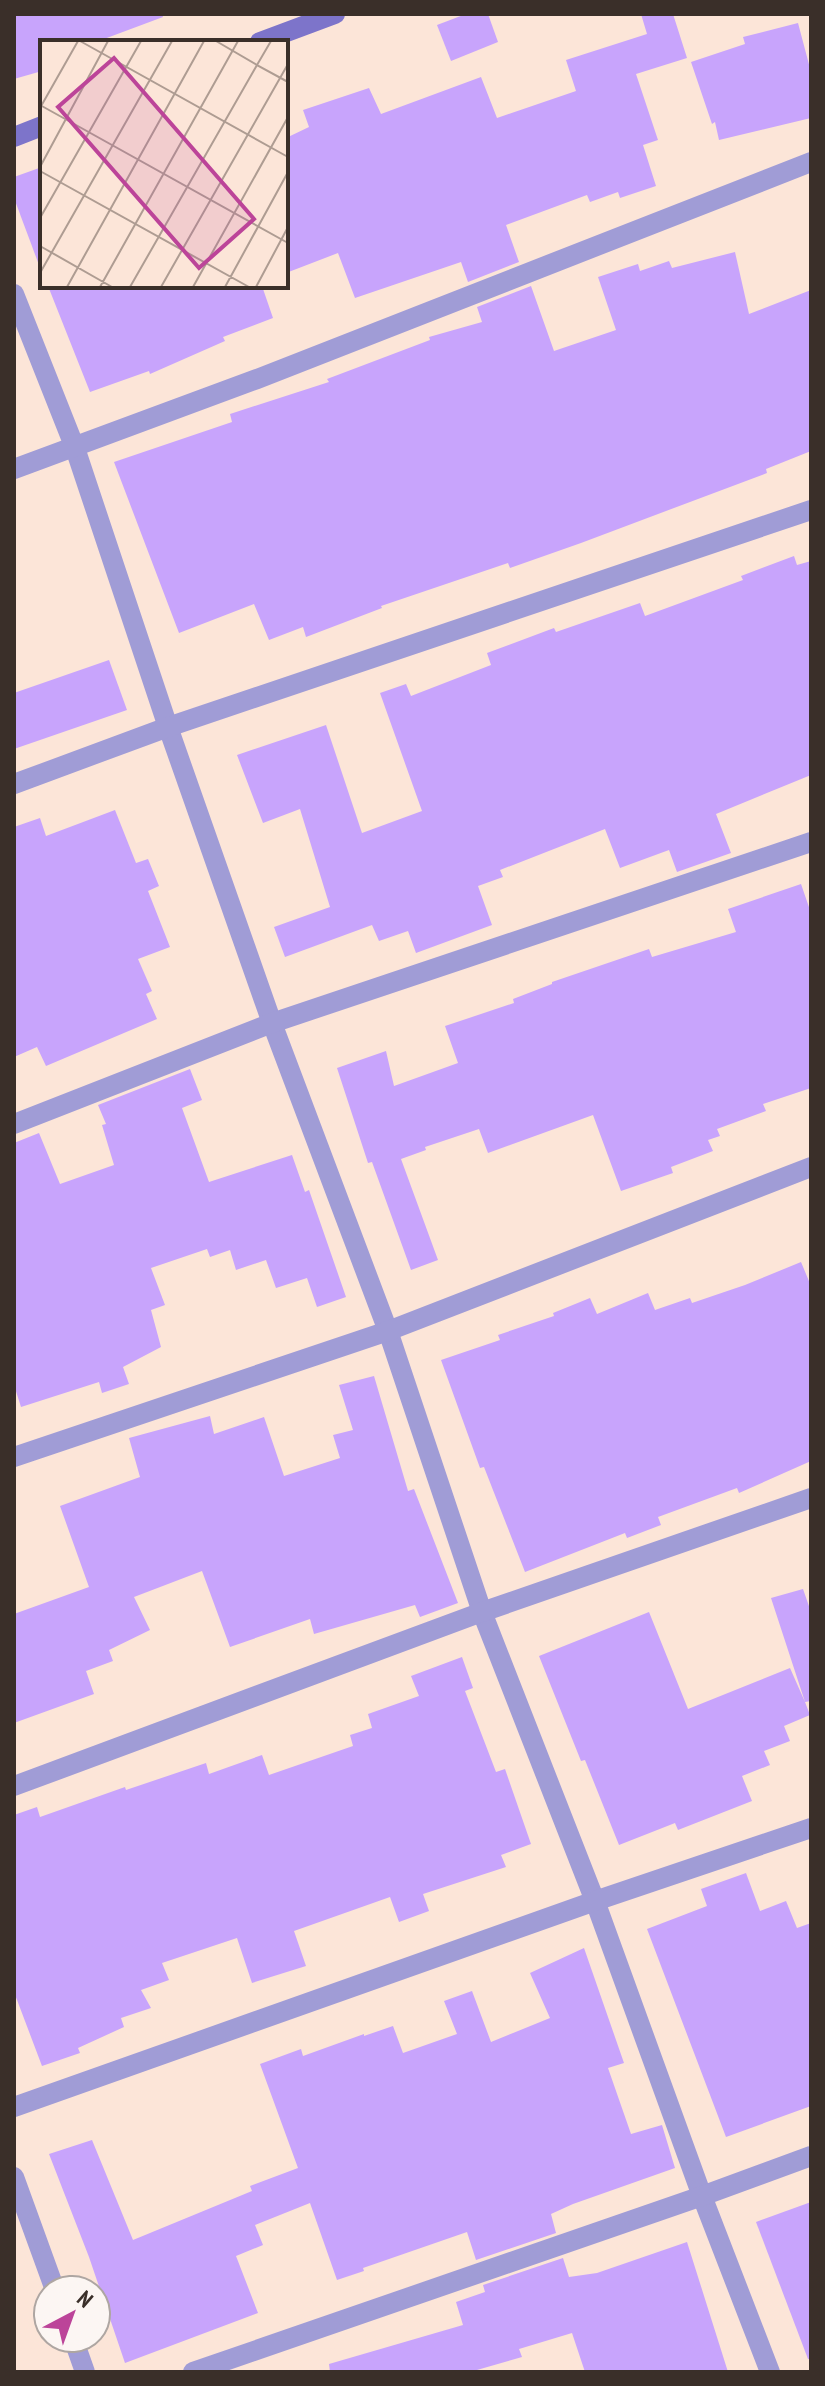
<svg xmlns="http://www.w3.org/2000/svg" width="825" height="2386" viewBox="0 0 825 2386" font-family="'PT Sans Narrow',sans-serif">
	<style>
		.building { fill: #c8a4fc }
		.lines { fill: none; stroke-linecap: round; stroke-linejoin: round }
		.street { stroke: #a09cd6; stroke-width: 20 }
		.secondary { stroke: #7d74ca; stroke-width: 20 }
		.inset-road { fill: none; stroke: #ae9c92; stroke-width: 2 }
		.view { fill: #bc4499; fill-opacity: 0.15; stroke: #bc4499; stroke-width: 4 }
		.inset-edge { fill: none; stroke: #3a2f29; stroke-width: 4 }
	</style>
	<rect width="100%" height="100%" fill="#fce5d8"/>
	<g class="building">
		<polygon points="14,14 162,14 163,17 96,42 42,42 42,71 14,79"/>
		<polygon points="466,14 488,14 498,42 451,61 437,25"/>
		<polygon points="641,14 673,14 687,58 636,74 658,140 643,145 656,186 620,198 618,192 590,202 587,195 506,225 519,262 468,282 461,262 355,298 338,253 286,273 286,138 309,127 303,110 369,88 381,114 481,77 497,118 576,91 566,60 647,34"/>
		<polygon points="798,23 811,72 811,118 719,140 715,122 712,124 691,62 745,44 743,37"/>
		<polygon points="42,167 42,265 39,265 14,198 14,177"/>
		<polygon points="735,252 749,314 811,290 811,451 766,469 767,473 581,543 510,568 508,563 381,606 382,608 306,637 303,627 269,640 254,604 179,633 114,462 232,422 230,414 329,382 327,379 430,340 429,337 482,322 477,307 531,286 554,351 616,330 598,277 638,264 640,271 669,261 672,268"/>
		<polygon points="48,286 262,286 273,318 223,337 225,341 150,374 149,371 90,392"/>
		<polygon points="794,556 797,565 811,561 811,775 716,814 731,853 677,872 669,850 620,868 605,829 500,870 503,877 478,886 492,925 416,953 408,931 379,941 372,925 285,957 274,927 330,907 300,809 263,823 237,755 326,725 362,833 422,811 380,693 406,684 411,696 491,665 487,653 554,628 556,632 640,603 645,616 743,580 741,576"/>
		<polygon points="109,660 127,710 14,749 14,693"/>
		<polygon points="115,810 136,863 148,859 159,886 148,891 170,947 138,959 152,991 146,994 157,1019 46,1066 37,1047 14,1057 14,827 40,818 46,836"/>
		<polygon points="801,884 811,913 811,1088 763,1104 766,1111 717,1129 720,1136 708,1140 713,1151 671,1167 673,1173 621,1191 593,1115 488,1153 479,1129 425,1147 426,1150 401,1159 438,1260 411,1270 372,1162 368,1163 337,1068 386,1051 394,1086 458,1063 445,1026 514,1003 513,999 552,984 552,982 649,949 652,957 736,932 728,909"/>
		<polygon points="190,1069 202,1100 182,1108 209,1182 292,1155 305,1192 309,1190 346,1297 317,1307 307,1278 276,1288 266,1260 236,1270 230,1250 210,1257 207,1249 151,1268 165,1305 151,1310 161,1347 123,1367 129,1384 102,1393 99,1382 21,1407 14,1385 14,1143 39,1133 60,1184 114,1165 102,1125 106,1124 98,1105"/>
		<polygon points="801,1262 811,1286 811,1461 739,1493 737,1488 658,1517 661,1525 627,1538 625,1533 525,1572 484,1467 480,1468 441,1360 500,1340 498,1335 554,1316 553,1313 590,1298 597,1314 648,1293 655,1310 690,1298 692,1303 745,1285"/>
		<polygon points="374,1376 408,1491 414,1489 458,1603 420,1617 415,1605 314,1634 310,1619 230,1647 202,1571 134,1597 150,1630 109,1650 113,1661 86,1671 94,1694 14,1723 14,1614 89,1587 60,1506 140,1477 129,1438 210,1416 214,1434 264,1417 284,1476 340,1458 333,1435 353,1430 339,1385"/>
		<polygon points="803,1589 811,1612 811,1701 805,1702 810,1715 784,1726 790,1741 764,1751 770,1765 742,1776 752,1801 678,1830 675,1823 619,1845 585,1760 581,1761 539,1656 649,1612 688,1709 790,1668 805,1702 771,1598"/>
		<polygon points="462,1657 473,1688 465,1691 496,1772 505,1769 531,1844 501,1855 506,1867 423,1894 429,1911 399,1922 390,1897 294,1931 306,1966 252,1983 237,1938 162,1963 169,1980 141,1990 151,2008 121,2018 124,2027 78,2048 80,2053 42,2066 14,1992 14,1815 37,1807 40,1817 125,1787 126,1790 206,1763 209,1774 262,1755 269,1775 353,1746 350,1735 372,1728 368,1714 419,1696 411,1676"/>
		<polygon points="746,1873 760,1911 786,1901 797,1928 811,1923 811,2106 726,2137 647,1929 707,1906 701,1889"/>
		<polygon points="584,1948 624,2063 608,2068 631,2134 662,2125 675,2168 573,2204 551,2214 556,2233 476,2260 467,2232 363,2268 364,2271 337,2280 310,2203 255,2225 263,2245 236,2256 258,2313 125,2363 89,2257 49,2154 92,2140 133,2240 252,2191 250,2186 298,2168 260,2064 301,2049 303,2056 364,2034 364,2036 393,2026 403,2053 457,2034 444,2001 472,1991 491,2042 550,2018 530,1973"/>
		<polygon points="811,2202 811,2359 808,2359 756,2222"/>
		<polygon points="687,2242 728,2372 585,2372 572,2333 519,2349 522,2357 470,2372 330,2372 329,2364 463,2325 456,2302 485,2292 483,2285 563,2258 569,2277 597,2273"/>
	</g>
	<g class="lines">
		<g class="street">
			<polyline points="14,294 75,448 168,727 272,1023 388,1331 482,1612 595,1901 702,2196 770,2372"/>
			<polyline points="14,469 257,379 811,162"/>
			<polyline points="14,784 168,727 811,510"/>
			<polyline points="14,1124 272,1023 811,842"/>
			<polyline points="14,1457 388,1331 811,1167"/>
			<polyline points="14,1786 482,1612 811,1498"/>
			<polyline points="14,2107 595,1901 811,1828"/>
			<polyline points="14,2177 55,2290"/>
			<polyline points="73,2338 85,2372"/>
			<polyline points="193,2372 702,2196 811,2156"/>
		</g>
		<g class="secondary">
			<polyline points="260,42 335,14"/>
			<polyline points="14,137 42,126"/>
		</g>
	</g>
	<g transform="translate(40 40)">
		<rect width="248" height="248" fill="#fce5d8"/>
		<path class="inset-road" d="M40,1L248,117M176,1L217,25L231,1M0,65L248,203M0,68L38,1M0,127L68,1M0,131L209,247M0,178L101,1M0,206L72,247M0,233L132,1M27,247L164,1M60,247L198,1M90,247L217,25L248,42M121,247L248,24M153,247L248,77M185,247L248,132M216,247L248,187"/>
		<path class="view" d="M74,18L214,179L159,228L18,67Z"/>
		<rect width="248" height="248" class="inset-edge"/>
	</g>
	<rect width="825" height="2386" fill="none" stroke="#3a2f29" stroke-width="32"/>
	<g transform="translate(72 2314) rotate(41)"><circle r="38" fill="#fcf6f3" stroke="#aea6a2" stroke-width="2"/>
	<path d="M0-6L14 30L0 20L-14 30Z" fill="#bc4499"/>
	<text y="-12" font-size="22" font-weight="bold" text-anchor="middle" fill="#3a2f29">N</text>
	</g>
</svg>
